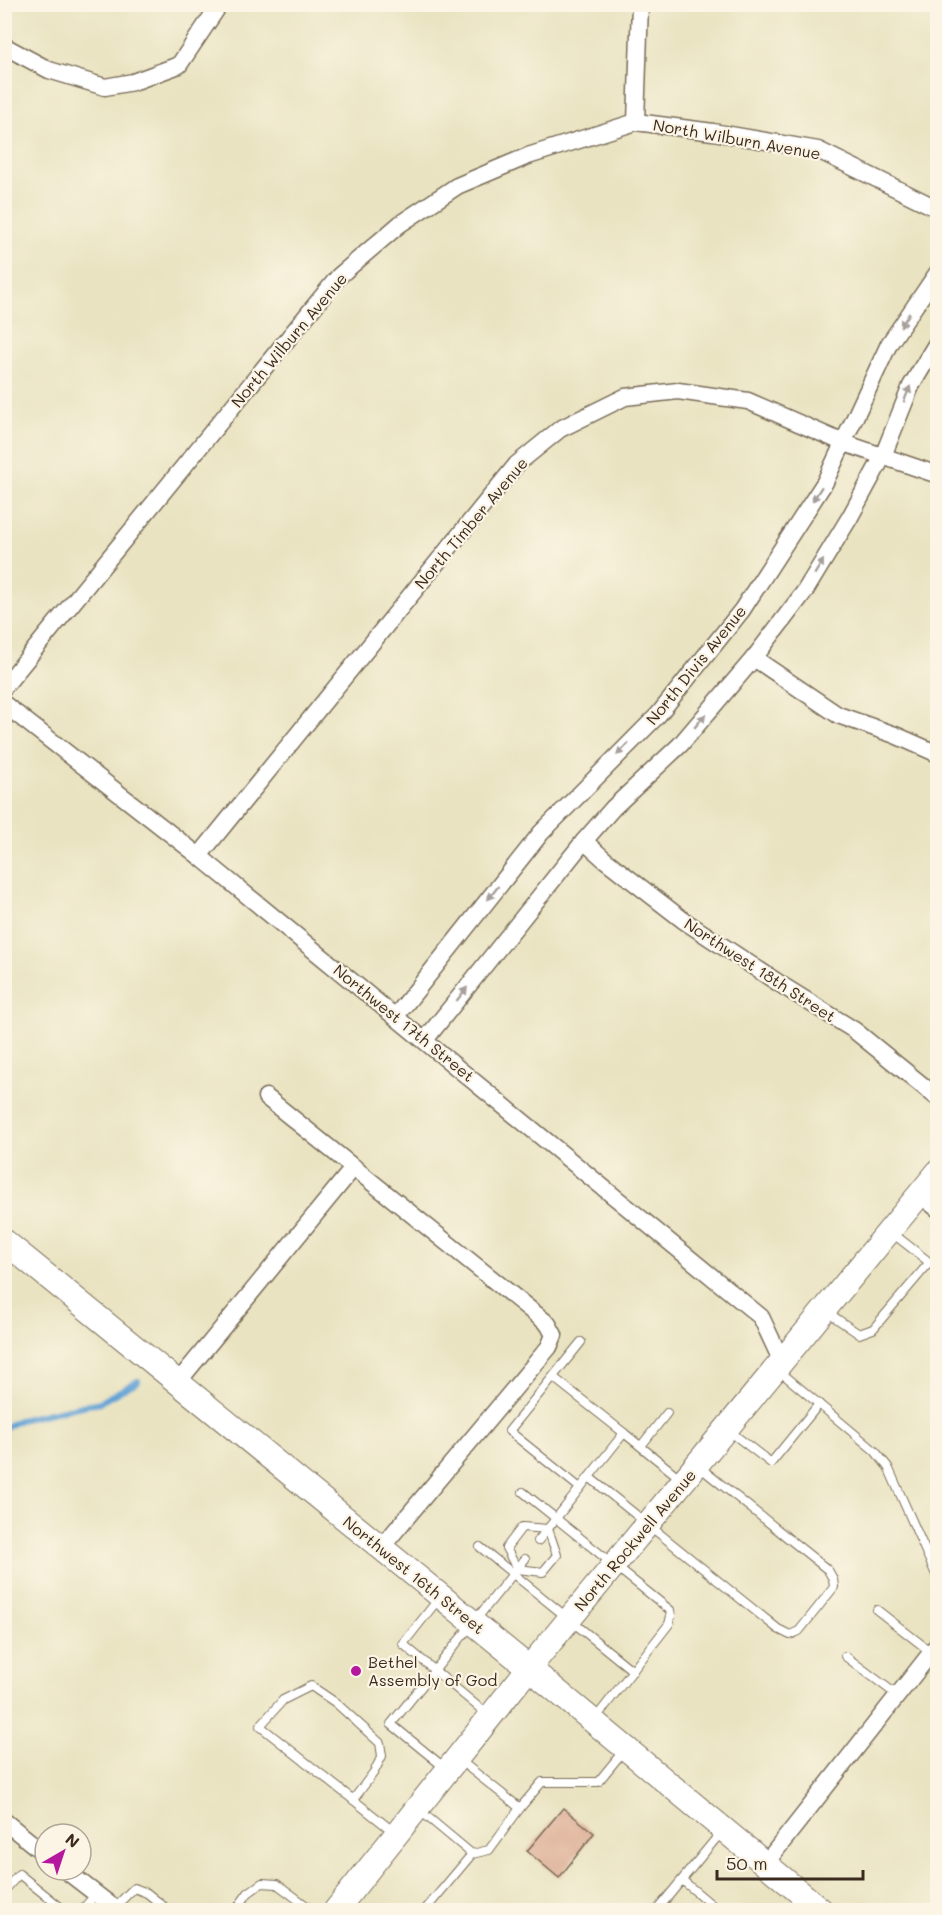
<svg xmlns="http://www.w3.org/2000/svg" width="942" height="1915" viewBox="0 0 942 1915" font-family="Mali,sans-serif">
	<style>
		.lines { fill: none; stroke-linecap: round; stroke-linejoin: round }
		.stream { stroke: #61a2d5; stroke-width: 6 }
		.building { fill: #ddad94 }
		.lane-casing { stroke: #786b57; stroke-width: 10 }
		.street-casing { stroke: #786b57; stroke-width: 19 }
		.secondary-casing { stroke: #786b57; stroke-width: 26 }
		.lane { stroke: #fff; stroke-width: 8 }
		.street { stroke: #fff; stroke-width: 16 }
		.secondary { stroke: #fff; stroke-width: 24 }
		.oneway { fill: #a79f9a }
		.poi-dot { fill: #b5179e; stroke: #fcf5e5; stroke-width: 2 }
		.labels { text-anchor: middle; stroke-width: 4.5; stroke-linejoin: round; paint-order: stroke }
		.street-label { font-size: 16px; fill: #3b2a1e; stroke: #fcf5e5 }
		.poi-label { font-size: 16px; fill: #3b2a1e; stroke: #fcf5e5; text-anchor: start }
	</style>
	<rect width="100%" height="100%" fill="#fcf5e5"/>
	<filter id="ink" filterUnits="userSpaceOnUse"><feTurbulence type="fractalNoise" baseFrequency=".0167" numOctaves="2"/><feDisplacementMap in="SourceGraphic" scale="12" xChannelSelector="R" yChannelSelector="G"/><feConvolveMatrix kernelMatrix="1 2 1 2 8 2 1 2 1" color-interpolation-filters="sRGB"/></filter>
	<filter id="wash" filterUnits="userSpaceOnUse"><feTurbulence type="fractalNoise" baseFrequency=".008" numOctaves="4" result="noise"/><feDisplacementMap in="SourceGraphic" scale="24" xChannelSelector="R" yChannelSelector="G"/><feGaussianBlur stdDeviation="1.35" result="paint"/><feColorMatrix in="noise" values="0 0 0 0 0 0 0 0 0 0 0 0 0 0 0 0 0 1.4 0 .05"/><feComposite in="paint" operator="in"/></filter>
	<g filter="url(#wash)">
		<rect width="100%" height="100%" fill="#e9e3c1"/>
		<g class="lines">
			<polyline class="stream" points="4,1428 19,1420 100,1402 138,1381"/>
		</g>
		<g id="blocks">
			<polygon class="building" points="563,1808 594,1833 559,1878 527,1851"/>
		</g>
	</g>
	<g filter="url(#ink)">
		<use href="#blocks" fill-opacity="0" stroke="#786b57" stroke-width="1.5"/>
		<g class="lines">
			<g class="lane-casing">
				<g id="lane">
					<polyline points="891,1232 938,1269"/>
					<polyline points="827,1312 859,1334 873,1329 929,1263"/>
					<polyline points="777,1369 875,1451 888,1467 938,1579"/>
					<polyline points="553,1377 624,1433"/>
					<polyline points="728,1430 771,1463 819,1404"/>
					<polyline points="641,1446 667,1413"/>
					<polyline points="589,1477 778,1629 790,1635 799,1631 834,1587 833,1579 828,1570 697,1465"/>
					<polyline points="580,1488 509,1431 581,1342"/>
					<polyline points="523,1492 670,1610 671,1616 669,1624 595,1719"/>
					<polyline points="538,1541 624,1433 681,1479"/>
					<polyline points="480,1547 633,1671"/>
					<polyline points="517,1569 506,1548 522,1527 548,1529"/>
					<polyline points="517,1569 543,1572 557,1555 548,1529"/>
					<polyline points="440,1597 403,1644 488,1715"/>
					<polyline points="877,1610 931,1652"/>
					<polyline points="845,1656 897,1695"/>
					<polyline points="458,1759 520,1808 542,1782 598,1782 625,1749"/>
					<polyline points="445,1768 391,1724 525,1559"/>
					<polyline points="353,1800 374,1772 382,1756 380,1743 336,1703 311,1686 283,1700 260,1726 394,1832"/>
					<polyline points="418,1809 472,1854 489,1850 520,1808"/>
					<polyline points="682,1880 718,1910"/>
					<polyline points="4,1891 19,1874 64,1910"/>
					<polyline points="114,1908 134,1888 147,1893 168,1910"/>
					<polyline points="82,1910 96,1894"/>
					<polyline points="236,1910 248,1893 262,1883 277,1884 312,1910"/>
					<polyline points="425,1910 472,1854"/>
					<polyline points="657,1910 723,1830"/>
				</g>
			</g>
			<g class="street-casing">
				<g id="street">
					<polyline points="4,46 49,70 105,87 133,82 179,65 220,4"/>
					<polyline points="636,122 640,4"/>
					<polyline points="754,658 838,715 895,735 938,754"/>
					<polyline points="4,687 339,276 400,224 457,186 528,156 636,122 713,132 818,150 938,209"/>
					<polyline points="4,704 199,856 761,1317 782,1362"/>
					<polyline points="584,841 604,859 683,920 780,984 854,1030 938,1098"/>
					<polyline points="199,856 517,464 560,429 625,397 678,391 748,401 844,443 938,475"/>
					<polyline points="396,1016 541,833 658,715 742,610 825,482 889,344 938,272"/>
					<polyline points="425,1040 584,841 613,808 680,745 754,658 805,591 850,517 883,456 911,386 938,341"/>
					<polyline points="266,1097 548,1324 554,1335 549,1347 381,1548"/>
					<polyline points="919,1194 938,1209"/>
					<polyline points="178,1382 354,1167"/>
					<polyline points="4,1821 45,1854"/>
					<polyline points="765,1864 938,1644"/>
					<polyline points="65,1870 117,1910"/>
				</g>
			</g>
			<g class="secondary-casing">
				<g id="secondary">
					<polyline points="4,1241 529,1668 821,1910"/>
					<polyline points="336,1910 529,1668 938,1172"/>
				</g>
			</g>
			<use href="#lane" class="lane"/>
			<use href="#street" class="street"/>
			<use href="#secondary" class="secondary"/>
		</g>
		<defs><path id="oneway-solid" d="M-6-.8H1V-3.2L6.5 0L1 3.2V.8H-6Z" transform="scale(1.5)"/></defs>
		<g class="oneway">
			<use href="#oneway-solid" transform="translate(905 320) rotate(124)"/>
			<use href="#oneway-solid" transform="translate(907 394) rotate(-68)"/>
			<use href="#oneway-solid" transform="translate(817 494) rotate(123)"/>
			<use href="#oneway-solid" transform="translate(819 567) rotate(-59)"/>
			<use href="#oneway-solid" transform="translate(700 721) rotate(-50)"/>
			<use href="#oneway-solid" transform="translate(623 749) rotate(135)"/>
			<use href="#oneway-solid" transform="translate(493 893) rotate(128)"/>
			<use href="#oneway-solid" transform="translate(462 994) rotate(-52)"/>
		</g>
	</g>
	<circle class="poi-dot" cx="356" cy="1671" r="6"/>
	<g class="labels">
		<g class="street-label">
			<text transform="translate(737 139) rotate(10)" y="6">North Wilburn Avenue</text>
			<text transform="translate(289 340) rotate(-50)" y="6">North Wilburn Avenue</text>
			<text transform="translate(471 523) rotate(-50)" y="6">North Timber Avenue</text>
			<text transform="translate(696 665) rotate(-51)" y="6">North Divis Avenue</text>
			<text transform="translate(760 970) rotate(33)" y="6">Northwest 18th Street</text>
			<text transform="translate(404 1023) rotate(39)" y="6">Northwest 17th Street</text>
			<text transform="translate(635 1540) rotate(-50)" y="6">North Rockwell Avenue</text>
			<text transform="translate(414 1575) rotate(39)" y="6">Northwest 16th Street</text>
		</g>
		<g class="poi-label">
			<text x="368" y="1668">Bethel<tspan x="368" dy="18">Assembly of God</tspan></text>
		</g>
	</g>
	<rect width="942" height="1915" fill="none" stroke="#fcf5e5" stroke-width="24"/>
	<g transform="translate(63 1852) rotate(39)"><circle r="28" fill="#fcf5e5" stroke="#afa495" stroke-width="1.5"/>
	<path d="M0-4.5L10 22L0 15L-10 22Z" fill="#b5179e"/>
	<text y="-9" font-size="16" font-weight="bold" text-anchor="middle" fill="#3b2a1e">N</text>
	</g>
	<path d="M717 1870v9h146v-9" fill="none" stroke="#3b2a1e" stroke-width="3"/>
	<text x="726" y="1870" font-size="18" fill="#3b2a1e" stroke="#fcf5e5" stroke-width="4.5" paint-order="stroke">50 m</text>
</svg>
